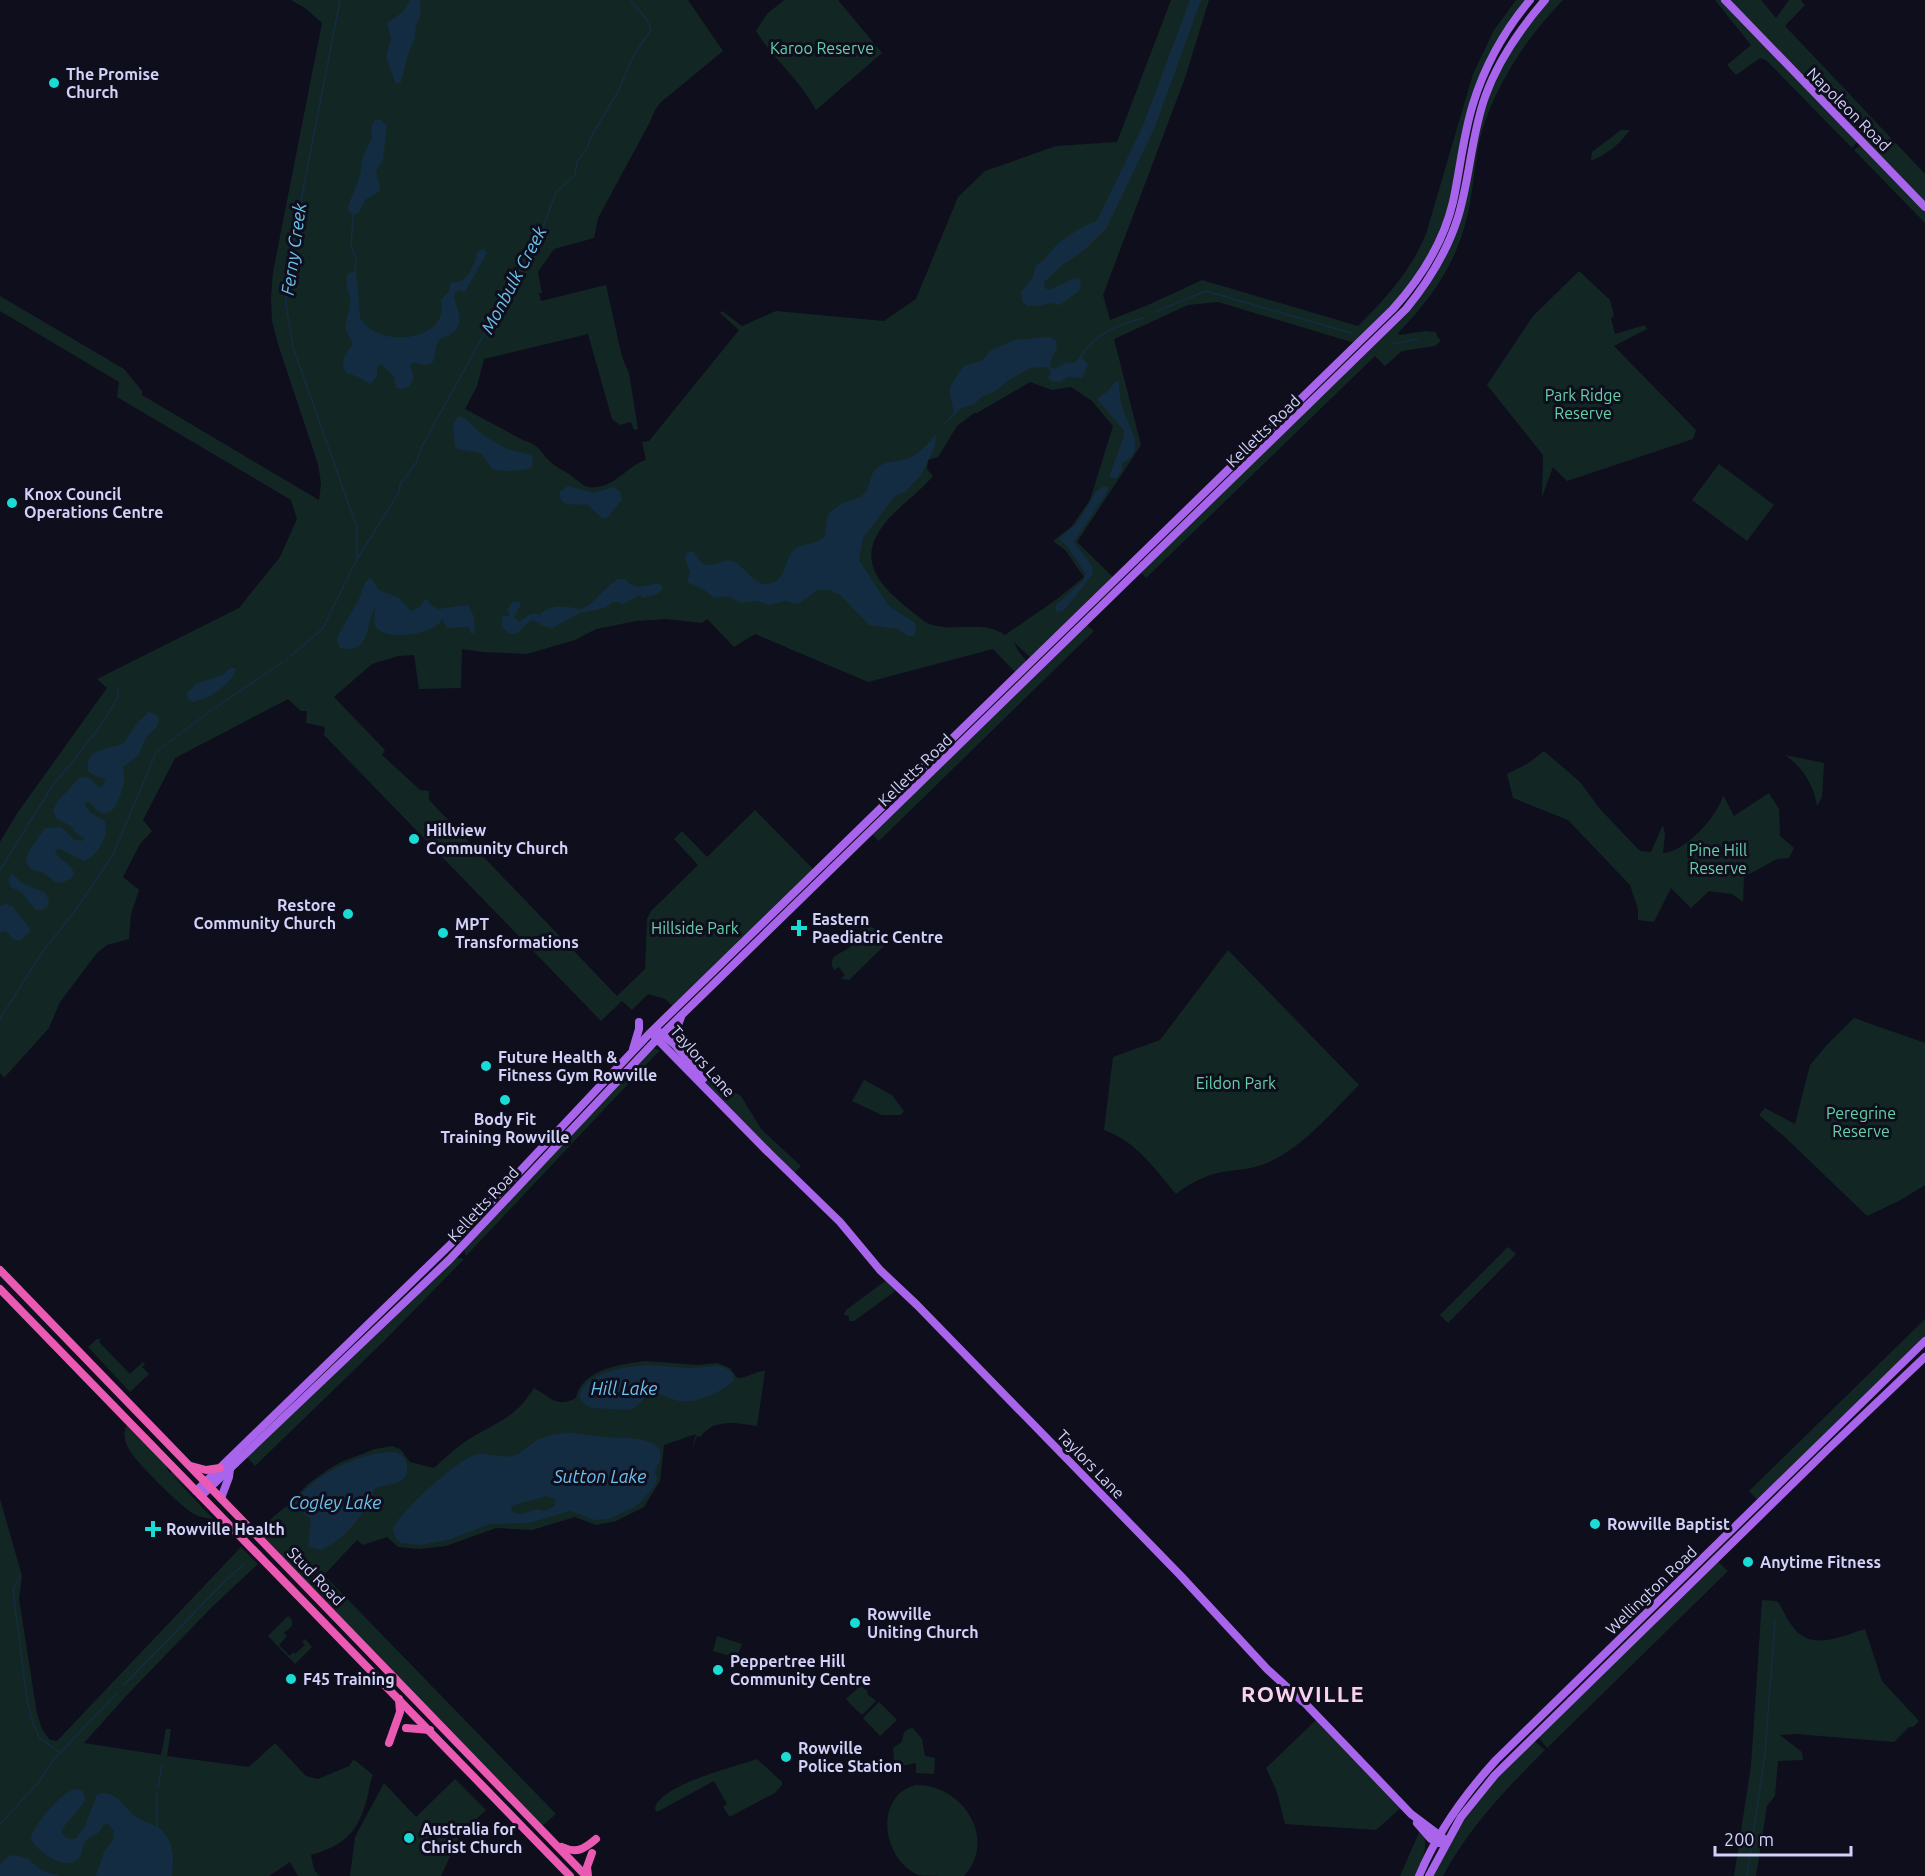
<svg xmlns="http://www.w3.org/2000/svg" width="1925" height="1876" viewBox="0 0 1925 1876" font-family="Ubuntu,sans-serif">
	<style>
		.green { fill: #122723; fill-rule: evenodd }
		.water { fill: #142c41; fill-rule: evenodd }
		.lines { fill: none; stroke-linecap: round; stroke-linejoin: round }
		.stream { stroke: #142c41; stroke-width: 1.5 }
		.major { stroke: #a865ec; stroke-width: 8 }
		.highway { stroke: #eb5ab2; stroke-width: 8 }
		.poi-dot { fill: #1bdbd5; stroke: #0f0e1d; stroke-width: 2 }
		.labels { text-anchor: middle; stroke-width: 6; stroke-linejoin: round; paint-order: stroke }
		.park-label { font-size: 16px; fill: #66d0a7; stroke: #0f0e1d }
		.poi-label { font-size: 16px; font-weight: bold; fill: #d1d1f9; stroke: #0f0e1d; text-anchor: start }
		.street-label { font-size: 16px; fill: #d1d1f9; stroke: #0f0e1d }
		.water-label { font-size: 18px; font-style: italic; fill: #6bc2ed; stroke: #0f0e1d }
		.district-label { font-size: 22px; font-weight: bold; letter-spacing: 1.5px; fill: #fad2f0; stroke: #0f0e1d }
	</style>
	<rect width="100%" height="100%" fill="#0f0e1d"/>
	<g class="green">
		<path d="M291,0H688L723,51L660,103L655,110L650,122L598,218L594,238L554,249L538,272L542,293H539L541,301L606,285L622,357L629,373L638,429L634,430L631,422L620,425L612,419L588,334L484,359L477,386L465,409L525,441C541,445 541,455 553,464C559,469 567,472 573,477C581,483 585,489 597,487C616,485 629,465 646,460L642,442L649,441L739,330L720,313L722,311L742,326L776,311L884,321L916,299L958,197L985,171L1056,146L1117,142L1171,0H1209L1185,78L1103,295L1110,320L1148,305L1202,280L1358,326C1387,297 1410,272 1426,234L1473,74L1494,30L1516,0H1530L1483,75L1455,190L1429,263L1358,344L1218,302L1188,305L1114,339L1141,445L1077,542L1116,580L1033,660L1014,642L1018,651L1029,664L1018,675L993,649L868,682L755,634L734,647L707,619L702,623L666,619L636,621L596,629L575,640L527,654L484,652L462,649L461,688L419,689L414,655L398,656L372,664L334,697L385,750L382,755L420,790L429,791V800L617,996L645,969L647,919L651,911L698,865L674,839L682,831L707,857L755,810L816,872L675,1008L665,999L648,994L632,1010L622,1001L601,1021L324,735L325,727L306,723L307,711H301L288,699L175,758L143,820L152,831L140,844L123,877L139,890L131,914L129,939L107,945L97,953L60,1002L49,1028L4,1078L0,1073V842L18,812L107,688L97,679L239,608L280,557L297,519L291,500L117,397L119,382L0,311V296L124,369L142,391V395L319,500L321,483L318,464L278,344L272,321L271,297L273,272L322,23L305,8ZM1030,382L1052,390L1071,387L1092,401L1113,426L1090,500L1072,526L1053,541L1065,550L1084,577L1057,599L1005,635C979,618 952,635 925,622C882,588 845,561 896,511C909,499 923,488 933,476L927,469L928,460L938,457L957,426L974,413H977Z"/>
		<path d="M784,0H838L882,53L816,110C801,81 773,59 756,31L767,14Z"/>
		<path d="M1545,0H1563C1528,36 1497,82 1482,131C1474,159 1474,189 1467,217C1456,264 1431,299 1398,333L1399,335L1426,331L1436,332L1437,336L1441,341L1435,346L1402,351L1385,366L1375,356L1146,578L1139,570L1418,295L1453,231L1474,136L1496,72Z"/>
		<polygon points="1715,0 1725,0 1750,26 1731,0 1761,0 1776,18 1789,0 1802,0 1801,1 1805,5 1785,26 1925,174 1925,223 1854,150 1863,143 1860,139 1852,148 1766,60 1760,58 1736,75 1727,65 1751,45"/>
		<path d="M1621,130H1630C1621,143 1606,155 1591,161L1592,152Z"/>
		<polygon points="1579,271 1610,300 1614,316 1611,318 1615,334 1645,325 1647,329 1614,346 1696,430 1693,439 1567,481 1553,467 1542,497 1543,455 1487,385 1533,316"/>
		<polygon points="1719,464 1774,505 1747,541 1692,500"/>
		<polygon points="1087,625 1094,631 879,841 870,832"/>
		<path d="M1544,751L1580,782L1600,809L1640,851L1651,852L1663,825L1665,834L1663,853C1684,853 1719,815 1723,795L1734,816L1769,793L1779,809L1780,836L1794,848L1789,858L1777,859L1744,877L1743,902L1732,894L1709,891L1691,908L1671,888L1654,922L1638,920V909L1630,885L1568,820L1513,798L1507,774L1527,764Z"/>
		<path d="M1785,755L1824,763L1822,797L1817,806C1814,786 1803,767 1785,755Z"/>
		<path d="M870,926L875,929L872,932L880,941L884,938L885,945L849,980L841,979L845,975L839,967L834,970C826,954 843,954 851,946C857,941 858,935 861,929Z"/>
		<path d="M1228,950L1359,1085C1332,1112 1302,1148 1267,1163C1252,1169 1237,1170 1222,1172C1205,1175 1190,1183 1176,1194C1155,1169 1136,1141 1104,1130L1113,1057L1160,1040Z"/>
		<polygon points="1854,1018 1925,1043 1925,1185 1899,1201 1867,1216 1786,1138 1759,1115 1765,1108 1795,1124 1810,1065 1826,1046"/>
		<polygon points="652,1048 660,1050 466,1256 463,1246"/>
		<polygon points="700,1065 713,1080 741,1096 761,1129 801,1166 793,1174 730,1112 696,1070"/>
		<polygon points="864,1080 892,1095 904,1111 901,1115 882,1115 852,1101"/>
		<polygon points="1508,1247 1516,1254 1448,1323 1440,1315"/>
		<polygon points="455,1257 464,1259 383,1342 255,1466 244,1454"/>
		<polygon points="888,1279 898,1289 854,1321 849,1321 849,1316 844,1315 846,1310"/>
		<polygon points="1925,1319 1925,1341 1760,1503 1749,1491"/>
		<polygon points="97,1339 101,1339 99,1342 130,1374 143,1362 145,1364 142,1367 149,1374 130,1392 88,1347"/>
		<path d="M646,1361L697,1365L717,1363L730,1368L737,1378C748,1378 755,1371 765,1371L757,1426C736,1423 715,1418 700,1437L697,1436L692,1450L696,1434L664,1445L660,1481L644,1507L616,1521L596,1525L575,1517L532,1530L496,1528L446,1546L419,1549L398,1547L387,1537L363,1545L357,1540L324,1575L556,1814L540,1828L255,1532L289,1504L308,1484L329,1469L341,1462L375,1449L392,1446L400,1449L410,1462L434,1468C443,1460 452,1451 462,1444C492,1423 513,1422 534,1388C552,1398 556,1408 576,1398C582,1369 621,1364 646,1361Z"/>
		<path d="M127,1425L167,1466V1469L171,1474V1471L204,1504L172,1475L213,1519C206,1518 200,1517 194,1514C180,1506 139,1465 130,1451C125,1443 122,1432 127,1425Z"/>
		<path d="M0,1499L22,1576L19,1599L37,1714L42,1729L50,1740L57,1741L241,1547L258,1564L211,1608L127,1695L84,1743L161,1755L166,1729H171L167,1756L249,1767L275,1743L306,1776L318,1779L349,1766L353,1760L356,1761L373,1775C369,1784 369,1793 366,1802C357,1834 342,1846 311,1855L314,1870L320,1876H298L290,1862L269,1876H0Z"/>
		<polygon points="1715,1559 1728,1571 1547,1748 1536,1734"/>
		<path d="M1762,1600L1776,1601L1778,1602C1784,1611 1787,1620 1793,1627C1811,1652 1842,1636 1865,1629L1882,1681L1919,1721L1913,1727H1909L1894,1742L1796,1734L1780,1735L1802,1752L1803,1760L1778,1761L1775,1796L1767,1806L1756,1876H1734L1751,1766Z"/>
		<polygon points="288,1616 292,1620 292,1626 284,1633 287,1636 279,1645 290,1656 293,1652 295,1654 305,1645 302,1642 305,1639 312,1647 295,1664 268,1636"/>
		<polygon points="717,1636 742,1644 737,1658 713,1651"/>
		<polygon points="861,1685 868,1692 867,1694 876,1701 862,1715 854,1708 855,1706 853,1707 846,1699"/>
		<polygon points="879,1702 897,1720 880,1736 863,1718"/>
		<polygon points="1318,1718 1403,1806 1376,1830 1285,1824 1277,1792 1266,1768"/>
		<path d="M913,1728L922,1739L925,1756L935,1758L934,1774L916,1773V1763L901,1766L894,1760L893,1748L902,1742C903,1734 904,1729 913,1728Z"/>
		<path d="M1531,1738L1545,1750C1506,1789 1469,1827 1443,1876H1429L1461,1817Z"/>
		<path d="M757,1759L782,1782V1785L775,1793L731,1816H729L723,1807L727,1804L714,1781L657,1812L655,1809C658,1785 735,1767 757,1759Z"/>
		<polygon points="455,1779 486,1810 461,1833 441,1876 350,1876 355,1837 384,1783 416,1817"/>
		<path d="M916,1785C962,1784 998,1839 964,1876C953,1876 927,1876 918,1875C882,1859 873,1796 916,1785Z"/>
		<path d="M1421,1828C1430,1846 1423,1858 1415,1876H1400Z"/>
	</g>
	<g class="water">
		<polygon points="410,0 420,0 421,15 416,25 415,38 409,51 401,82 396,84 386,57 391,38 387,23 403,12"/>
		<path d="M1190,0H1201L1155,127L1106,229L1083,251L1061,266L1044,282L1045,288L1049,290L1073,279L1079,278L1081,281L1079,291L1060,305L1051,303L1038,306H1027L1022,301L1021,292L1032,279L1036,265C1045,261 1046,256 1053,249C1060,240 1087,223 1097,221L1144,123Z"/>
		<path d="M375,120H381L387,126L383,160L376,171C378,187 388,190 366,199L359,212L353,215L349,211L348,206L360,176L363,156L372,138L371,127Z"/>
		<path d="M484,248L487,253L466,290L464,292L459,290L454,294C455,310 468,322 451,334C446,337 441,337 438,342C433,349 438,357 431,364L422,365L415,362L410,365L414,377L409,387L401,389L396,388L394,376L382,365L377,367V376L370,384L358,377L347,373L343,368L344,358L353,343L345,329C346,321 349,312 350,304C352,292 343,285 348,274L354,271L356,272C358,288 359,302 360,318C380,351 451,340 441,300L449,291L450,283C454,281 460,283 464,279C470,274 477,259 477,252Z"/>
		<path d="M1050,337L1056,341L1057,349L1051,360L1050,366L1055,369L1067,362L1074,363L1081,356L1088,365L1082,378L1067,377L1061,382L1052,381L1048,378L1051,371L1047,367L1030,368L1006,382L994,392L983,396L974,404L960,409L944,425L936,435L935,446L922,474L905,492L895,496L863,538L859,560L889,606L915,623L916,631L914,636H908L898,629L869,625L840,595L829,590H818L798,604L786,601L769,605L757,601L742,603L727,596L714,598L703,589L687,582L690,572L685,559L687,553L692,551C698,554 698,561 704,564C715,569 723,556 735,562C746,568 757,591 774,582C788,575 784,557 796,548C806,542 815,546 825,536L827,518L830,512L841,504L860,497L865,493C871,485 869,474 877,468C887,459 902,463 913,456C929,447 941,426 954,412L950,395V387L963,366L983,360L990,351L1014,340Z"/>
		<path d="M1116,381L1119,382C1119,391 1120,400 1123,410C1127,422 1144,447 1130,458C1128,460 1125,461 1122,463V470L1116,478H1110V474L1124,436V430L1097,399L1108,391Z"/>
		<path d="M459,416L466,419L483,435L507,449L531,455L533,460L532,467C527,471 499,472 493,469C488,465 485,458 481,453L457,449L455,446L453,424Z"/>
		<path d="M568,486L594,493L613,487L620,492L622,500L607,518H602L588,505C576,503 559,509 560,492Z"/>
		<polygon points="1102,487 1108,487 1108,490 1074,542 1092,566 1093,574 1064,610 1058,612 1055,610 1056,605 1082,582 1086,574 1067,546 1059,539 1078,522 1096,492"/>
		<path d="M371,578L379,590L399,598L411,611L420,607L426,598L432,606L438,609L468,605C474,614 476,623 474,633L471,634L469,627L447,628L442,619C436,634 386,642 376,627C373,621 375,614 375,608C365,623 372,655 340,648L337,642L339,634L359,599L365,582Z"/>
		<path d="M618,579H625C635,591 644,586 657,583L661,585L663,589L657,594L643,598L640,595L623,604L619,602H613L605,608L580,613L552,628L543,626L533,620C521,624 517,645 502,627V617L510,615L507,609L513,602H520L521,604L514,617L520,622C528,615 531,612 540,615C548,604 568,605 580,610C595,604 604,587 618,579Z"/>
		<path d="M231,668H236C233,684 208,700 192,702L188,699L187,693L196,684L222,675Z"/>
		<path d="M149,712L157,715L159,720L156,728L147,736L138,756L123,767C123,772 125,776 124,782C120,801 109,830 90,802H85C87,814 95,815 104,820C111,834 98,856 84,861L60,849H57L55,854L71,867L74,873L71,879L60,883L55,882L44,873L31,869L26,862L28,852L45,828L61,827L74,839L81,841L85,839L75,832L71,826L57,819L53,811L57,802L80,777L90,778L99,787L103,786L106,780L93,775L88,771C84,748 109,749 123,744L138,722Z"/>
		<polygon points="12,874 23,884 45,893 49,901 47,907 42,910 36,910 21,892 11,887 8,880"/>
		<polygon points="6,904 13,907 31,930 21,940 14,940 6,931 0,933 0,906"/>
		<path d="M649,1365L688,1368L717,1366L724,1367L733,1373L734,1381C721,1392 697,1404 679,1401C669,1399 662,1393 651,1393L634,1408L628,1410L592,1408L586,1405L580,1398C581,1372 629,1366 649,1365Z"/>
		<path d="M567,1433C580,1433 592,1436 605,1437C624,1439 678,1434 655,1470L657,1478L655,1485L642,1501L633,1508L609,1519L595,1520L570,1511L529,1523L490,1524L448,1540L420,1545L401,1543L395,1537L393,1529C399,1512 457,1461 474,1455C488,1451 501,1460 515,1455C523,1452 527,1447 533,1443C542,1436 555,1434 567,1433ZM545,1496L555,1499V1506L544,1511L537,1509C528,1512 520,1517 511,1511L512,1506C523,1501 534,1501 545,1496Z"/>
		<path d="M395,1452C402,1454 406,1459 407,1466C410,1487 383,1484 375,1488C367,1512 346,1539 321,1550L308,1547L311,1519L296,1508L294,1504C310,1475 363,1451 395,1452Z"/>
		<path d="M75,1789L83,1791L85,1800C79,1812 66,1821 61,1832L66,1838L75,1839L84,1828L97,1795C102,1793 105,1792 110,1794C120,1798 124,1806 131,1813C141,1823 158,1823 166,1835C174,1847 174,1863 172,1876H96L104,1852L113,1840L114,1831L107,1823L103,1825C100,1835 94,1834 87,1840C82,1845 83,1853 79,1858C66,1873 38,1852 31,1839C32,1826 62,1792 75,1789Z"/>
		<polygon points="15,1855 27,1858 42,1871 61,1876 0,1876 0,1864 9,1856"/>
	</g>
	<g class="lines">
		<g class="stream">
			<polyline points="340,0 297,221 288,278 286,305 293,347 357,528 357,561"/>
			<polyline points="353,215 351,246 356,259 355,271"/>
			<polyline points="1155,312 1206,291 1351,333"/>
			<polyline points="1393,344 1418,339"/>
			<path d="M1081,356C1097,332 1116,326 1143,318"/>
			<path d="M291,656L318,633L324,626L356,561L399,492L400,484L416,463L422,446L542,230L556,192L575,175L577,162L587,149L591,137L617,93L634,55L651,30C649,18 637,10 631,0"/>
			<polyline points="287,659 288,658"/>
			<polyline points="0,870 51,788 96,732 118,698 118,687"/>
			<polyline points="0,1019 43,951 74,912 113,855 156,752 209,712 283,662"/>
			<polyline points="20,1576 13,1590 27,1700 33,1723 39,1737 60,1753"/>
			<polyline points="124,1685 224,1582 244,1564"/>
			<polyline points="158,1787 162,1764"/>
			<polyline points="157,1793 157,1828"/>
			<polyline points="0,1824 39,1782 54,1759 116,1694"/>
			<polyline points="1747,1876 1765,1754 1775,1620"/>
		</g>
		<g class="major">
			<polyline points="1725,0 1925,207"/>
			<polyline points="658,1031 675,1045 703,1079"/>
			<polyline points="655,1037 768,1152"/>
			<polyline points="675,1045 673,1039 681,1017"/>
			<polyline points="633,1049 639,1029 639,1022"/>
			<polyline points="766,1150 840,1222 880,1270 917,1305 1180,1575 1267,1669 1302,1701"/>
			<path d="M196,1491L455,1240L650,1033L1393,309C1421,278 1443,244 1453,202C1460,170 1463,136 1473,104C1485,65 1504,31 1530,0"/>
			<path d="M201,1496L449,1260L657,1039L1406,309C1429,281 1447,252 1458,217C1470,178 1471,136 1485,97C1498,60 1520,29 1545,0"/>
			<polyline points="221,1498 229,1477 230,1469"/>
			<polyline points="1300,1698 1411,1814 1443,1838"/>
			<polyline points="1417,1823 1431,1839 1439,1843"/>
			<path d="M1419,1876C1437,1833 1465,1794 1496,1760L1925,1341"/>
			<polyline points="1429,1876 1461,1817 1495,1775 1827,1450 1925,1357"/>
		</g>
		<g class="highway">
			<polyline points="0,1270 586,1876"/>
			<polyline points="0,1289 570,1876"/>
			<polyline points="191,1466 206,1470 220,1468"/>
			<polyline points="406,1728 430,1730"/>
			<polyline points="389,1743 400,1712 399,1699"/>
			<path d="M562,1847C577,1854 584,1849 596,1839"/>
			<polyline points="588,1876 587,1867 592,1853"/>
		</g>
	</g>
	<g class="poi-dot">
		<circle cx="54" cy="83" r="6"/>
		<circle cx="12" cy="503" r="6"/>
		<circle cx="414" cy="839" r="6"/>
		<circle cx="348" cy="914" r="6"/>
		<path d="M796 919h6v6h6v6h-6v6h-6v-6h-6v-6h6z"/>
		<circle cx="443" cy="933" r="6"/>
		<circle cx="486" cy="1066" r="6"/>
		<circle cx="505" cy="1100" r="6"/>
		<circle cx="1595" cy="1524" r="6"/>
		<path d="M150 1520h6v6h6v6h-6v6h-6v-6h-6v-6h6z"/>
		<circle cx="1748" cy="1562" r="6"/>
		<circle cx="855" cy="1623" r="6"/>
		<circle cx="718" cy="1670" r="6"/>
		<circle cx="291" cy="1679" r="6"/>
		<circle cx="786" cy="1757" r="6"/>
		<circle cx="409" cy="1838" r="6"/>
	</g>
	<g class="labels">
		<g class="park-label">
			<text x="822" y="54">Karoo Reserve</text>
			<text x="1583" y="401">Park Ridge<tspan x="1583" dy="18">Reserve</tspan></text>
			<text x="1718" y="856">Pine Hill<tspan x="1718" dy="18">Reserve</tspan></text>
			<text x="695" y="934">Hillside Park</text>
			<text x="1236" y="1089">Eildon Park</text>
			<text x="1861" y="1119">Peregrine<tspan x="1861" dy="18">Reserve</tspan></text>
		</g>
		<g class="poi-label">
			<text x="66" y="80">The Promise<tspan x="66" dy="18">Church</tspan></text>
			<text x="24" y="500">Knox Council<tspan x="24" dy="18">Operations Centre</tspan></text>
			<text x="426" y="836">Hillview<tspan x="426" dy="18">Community Church</tspan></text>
			<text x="336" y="911" text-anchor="end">Restore<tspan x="336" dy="18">Community Church</tspan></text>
			<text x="812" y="925">Eastern<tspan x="812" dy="18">Paediatric Centre</tspan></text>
			<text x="455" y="930">MPT<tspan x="455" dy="18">Transformations</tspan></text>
			<text x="498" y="1063">Future Health &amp;<tspan x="498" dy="18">Fitness Gym Rowville</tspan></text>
			<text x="505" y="1125" text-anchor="middle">Body Fit<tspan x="505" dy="18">Training Rowville</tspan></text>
			<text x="1607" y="1530">Rowville Baptist</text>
			<text x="166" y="1535">Rowville Health</text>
			<text x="1760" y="1568">Anytime Fitness</text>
			<text x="867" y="1620">Rowville<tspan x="867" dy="18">Uniting Church</tspan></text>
			<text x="730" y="1667">Peppertree Hill<tspan x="730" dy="18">Community Centre</tspan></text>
			<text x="303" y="1685">F45 Training</text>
			<text x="798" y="1754">Rowville<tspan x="798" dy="18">Police Station</tspan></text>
			<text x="421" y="1835">Australia for<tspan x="421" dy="18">Christ Church</tspan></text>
		</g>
		<g class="street-label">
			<text transform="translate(1849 109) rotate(45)" y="6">Napoleon Road</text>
			<text transform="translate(1263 431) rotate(-44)" y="6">Kelletts Road</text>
			<text transform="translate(915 770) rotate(-44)" y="6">Kelletts Road</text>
			<text transform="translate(703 1061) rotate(49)" y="6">Taylors Lane</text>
			<text transform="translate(483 1204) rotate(-47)" y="6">Kelletts Road</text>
			<text transform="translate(1091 1464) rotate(46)" y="6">Taylors Lane</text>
			<text transform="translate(316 1576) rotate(46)" y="6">Stud Road</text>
			<text transform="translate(1651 1590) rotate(-44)" y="6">Wellington Road</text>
		</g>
		<g class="water-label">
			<text transform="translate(294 249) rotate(-82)" y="6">Ferny Creek</text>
			<text transform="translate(514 280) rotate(-62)" y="6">Monbulk Creek</text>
			<text x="624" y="1395">Hill Lake</text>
			<text x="600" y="1483">Sutton Lake</text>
			<text x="335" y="1509">Cogley Lake</text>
		</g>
		<g class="district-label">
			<text x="1303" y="1702">ROWVILLE</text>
		</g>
	</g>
	<path d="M1715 1846v9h136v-9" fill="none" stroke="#d1d1f9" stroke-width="3"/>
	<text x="1724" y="1846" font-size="18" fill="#d1d1f9" stroke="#0f0e1d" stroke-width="4.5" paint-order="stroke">200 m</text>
</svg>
